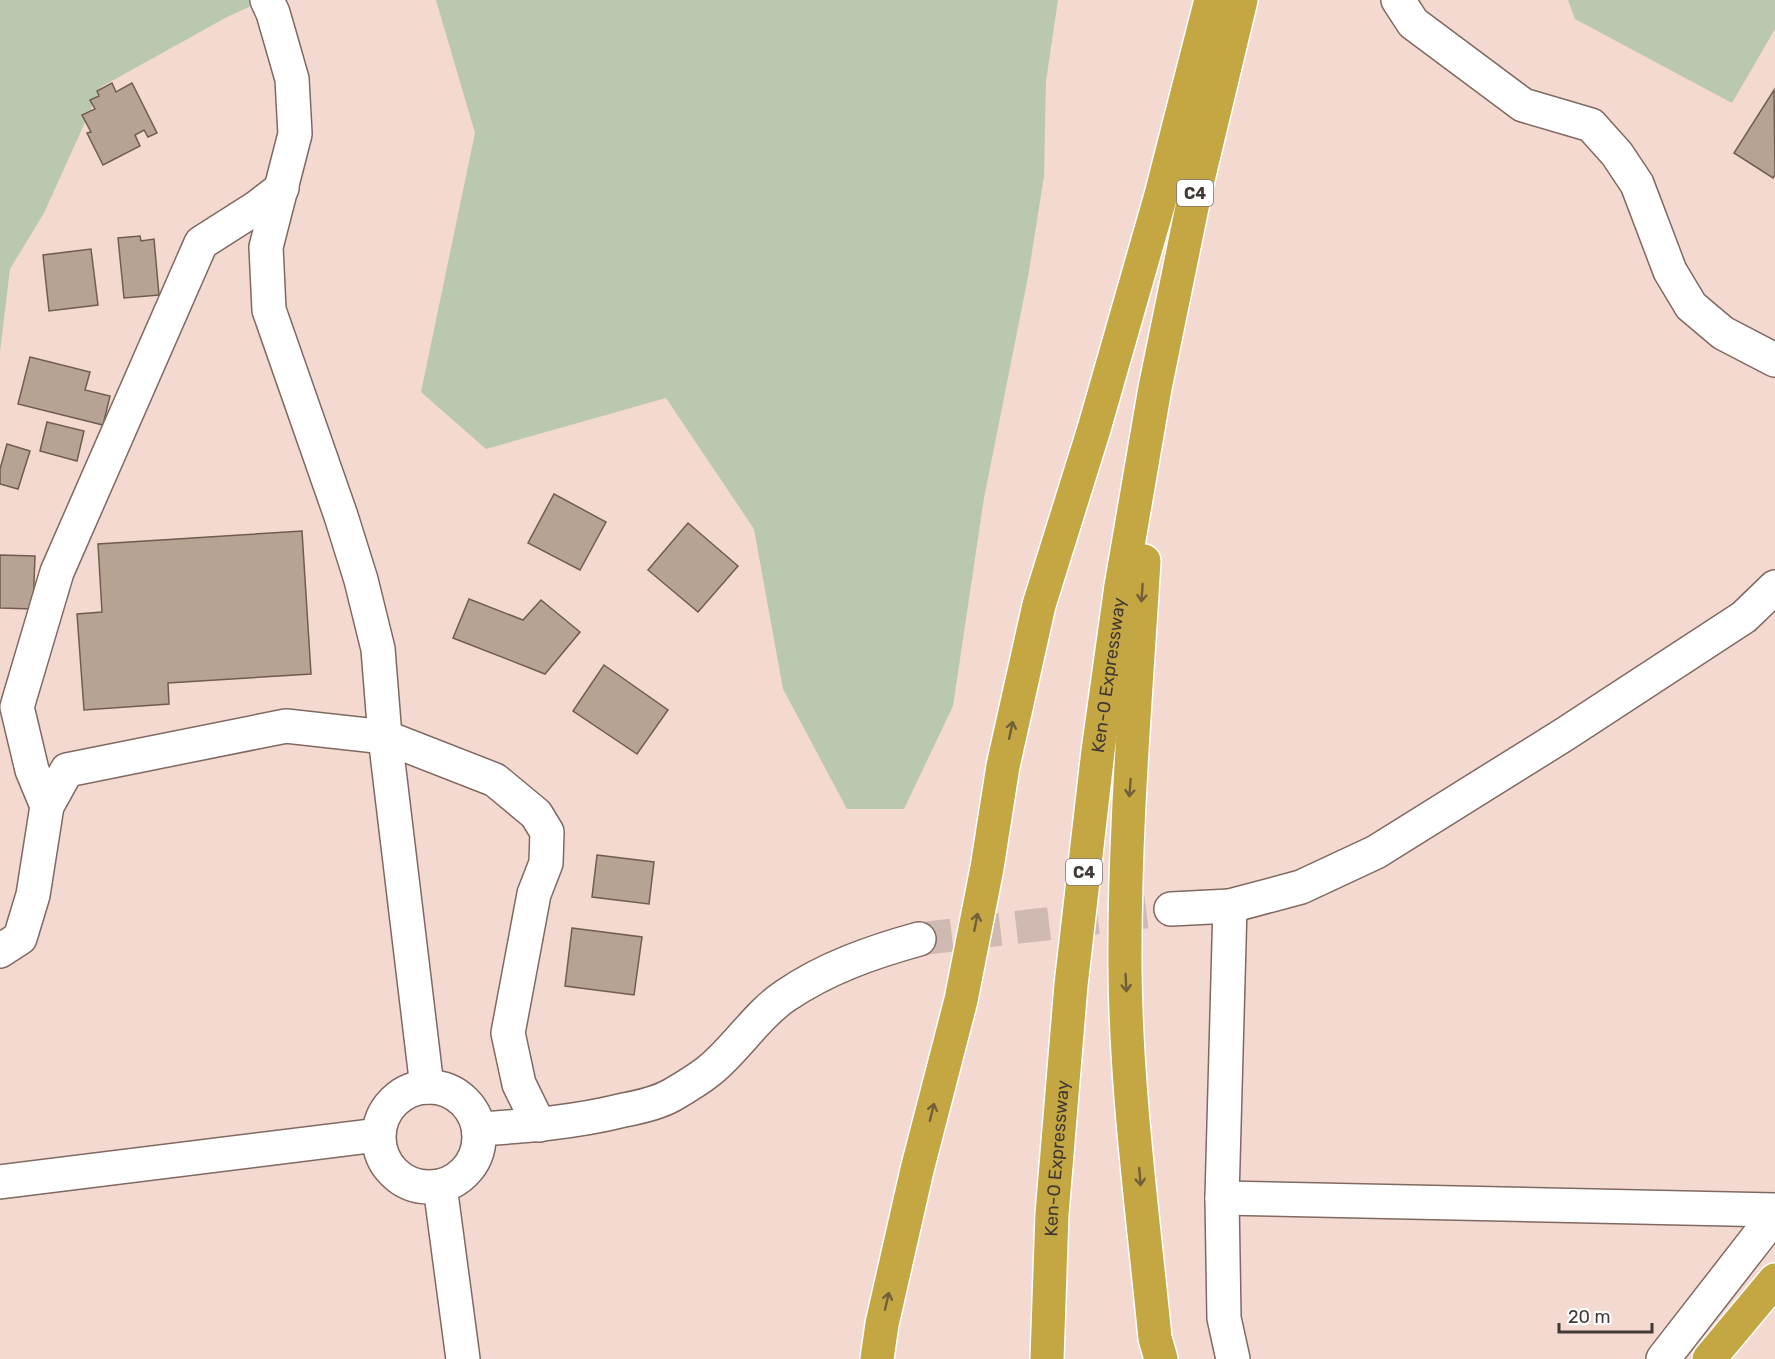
<svg xmlns="http://www.w3.org/2000/svg" width="1775" height="1359" viewBox="0 0 1775 1359" font-family="Rubik,sans-serif">
	<style>
		.green { fill: #bbc8b0 }
		.building { fill: #b7a394; stroke: #705d50; stroke-width: 1.5 }
		.lines { fill: none; stroke-linecap: round; stroke-linejoin: round }
		.tertiary-tunnel { stroke: #d0b9b1; stroke-width: 33; stroke-dasharray: 33 16; stroke-linecap: butt }
		.minor-casing { stroke: #806961; stroke-width: 36 }
		.tertiary-casing { stroke: #806961; stroke-width: 36 }
		.motorway-casing { stroke: #fff; stroke-width: 36 }
		.minor { stroke: #fff; stroke-width: 33 }
		.tertiary { stroke: #fff; stroke-width: 33 }
		.motorway { stroke: #c4a743; stroke-width: 33 }
		.oneway { stroke: #705f39 }
		.labels { text-anchor: middle; stroke-width: 5; stroke-linejoin: round; paint-order: stroke }
		.shield { fill: #fff; stroke: #7b7471; stroke-width: 1.5 }
		.shield-label { font-size: 16px; font-weight: bold; fill: #423834 }
		.street-label { font-size: 18px; fill: #423834; stroke: #fff }
	</style>
	<rect width="100%" height="100%" fill="#f3d9d0"/>
	<g class="green">
		<polygon points="0,0 264,0 227,17 101,87 44,213 10,269 0,352"/>
		<polygon points="436,0 1058,0 1046,81 1044,176 1028,277 984,498 953,706 904,809 847,809 783,689 754,529 666,398 486,449 421,392 475,133"/>
		<polygon points="1568,0 1775,0 1775,29 1732,103 1575,19"/>
	</g>
	<g class="building">
		<polygon points="112,83 116,92 132,83 157,133 148,137 144,130 135,135 140,146 103,165 87,133 91,132 82,115 95,109 90,100 99,96 97,91"/>
		<polygon points="1774,90 1775,175 1773,178 1734,153"/>
		<polygon points="140,236 141,241 154,239 159,295 124,298 118,238"/>
		<polygon points="91,249 98,305 49,311 43,255"/>
		<polygon points="30,357 90,372 85,390 110,396 103,425 18,404"/>
		<polygon points="47,422 84,431 77,461 40,451"/>
		<polygon points="7,444 30,451 18,489 0,484 0,469"/>
		<polygon points="554,494 606,522 580,570 528,543"/>
		<polygon points="688,523 738,566 698,612 648,570"/>
		<polygon points="302,531 311,674 168,683 169,704 84,710 77,614 102,612 98,544"/>
		<polygon points="0,555 35,556 33,609 0,608"/>
		<polygon points="469,599 523,620 541,600 580,632 545,674 453,638"/>
		<polygon points="604,665 668,710 637,754 573,711"/>
		<polygon points="597,855 654,862 649,904 592,897"/>
		<polygon points="572,928 642,937 634,995 565,986"/>
	</g>
	<g class="lines">
		<polyline class="tertiary-tunnel" points="919,939 1171,909"/>
		<g class="minor-casing">
			<g id="minor">
				<polyline points="267,0 273,13 292,79 295,134 266,247 269,310 341,516 361,580 378,649 385,737 427,1087"/>
				<polyline points="1398,0 1413,23 1523,105 1591,125 1617,154 1637,184 1670,271 1691,306 1723,333 1775,360"/>
				<polyline points="47,806 32,770 17,707 57,572 201,243 256,208 282,188"/>
				<polyline points="1230,906 1222,1198 1224,1318 1233,1359"/>
				<polyline points="0,951 20,938 33,895 47,806 67,770 286,726 385,737 495,780 536,814 547,832 546,863 534,894 508,1033 519,1084 539,1125"/>
				<polyline points="1222,1198 1775,1210"/>
				<polyline points="1663,1359 1775,1215"/>
			</g>
		</g>
		<g class="tertiary-casing">
			<g id="tertiary">
				<polyline points="1171,909 1230,906 1301,887 1376,852 1565,734 1744,617 1775,587"/>
				<circle cx="429" cy="1137" r="50"/>
				<path d="M479,1129C528,1126 576,1122 624,1110C640,1107 658,1103 672,1095C684,1088 699,1079 710,1070C737,1048 756,1016 785,996C826,968 872,952 919,939"/>
				<polyline points="0,1182 378,1135"/>
				<polyline points="440,1186 463,1359"/>
			</g>
		</g>
		<g class="motorway-casing">
			<g id="motorway">
				<path d="M1144,561C1136,696 1124,832 1125,968C1126,1091 1143,1215 1155,1338L1161,1359"/>
				<polyline points="877,1359 882,1324 917,1170 961,1000 987,868 1003,766 1039,605 1094,429 1161,195 1211,0"/>
				<path id="s1" d="M1047,1359L1052,1214L1071,985L1098,751L1121,586L1155,388L1196,188L1241,0"/>
				<polyline points="1709,1359 1775,1280"/>
			</g>
		</g>
		<use href="#minor" class="minor"/>
		<use href="#tertiary" class="tertiary"/>
		<use href="#motorway" class="motorway"/>
	</g>
	<defs><path id="oneway-shaft" d="M-6 0H5M1.5-3L5.5 0L1.5 3" fill="none" stroke-width="1.6" stroke-linecap="round" stroke-linejoin="round" transform="scale(1.5)"/></defs>
	<g class="oneway">
		<use href="#oneway-shaft" transform="translate(1142 593) rotate(94)"/>
		<use href="#oneway-shaft" transform="translate(1011 730) rotate(-78)"/>
		<use href="#oneway-shaft" transform="translate(1130 788) rotate(94)"/>
		<use href="#oneway-shaft" transform="translate(976 922) rotate(-79)"/>
		<use href="#oneway-shaft" transform="translate(1126 983) rotate(87)"/>
		<use href="#oneway-shaft" transform="translate(932 1112) rotate(-76)"/>
		<use href="#oneway-shaft" transform="translate(1140 1177) rotate(85)"/>
		<use href="#oneway-shaft" transform="translate(887 1301) rotate(-77)"/>
	</g>
	<g class="labels">
		<g class="shield">
			<rect x="1177" y="180" width="36" height="26" rx="4.5"/>
			<rect x="1066" y="859" width="36" height="26" rx="4.5"/>
		</g>
		<g class="shield-label">
			<text x="1195" y="199">C4</text>
			<text x="1084" y="878">C4</text>
		</g>
		<g class="street-label">
			<text dy="6" stroke="none"><textPath href="#s1" startOffset="687">Ken-O Expressway</textPath></text>
			<text dy="6" stroke="none"><textPath href="#s1" startOffset="201">Ken-O Expressway</textPath></text>
		</g>
	</g>
	<path d="M1559 1323v9h93v-9" fill="none" stroke="#423834" stroke-width="3"/>
	<text x="1568" y="1323" font-size="18" fill="#423834" stroke="#ffffff" stroke-width="4.5" paint-order="stroke">20 m</text>
</svg>
